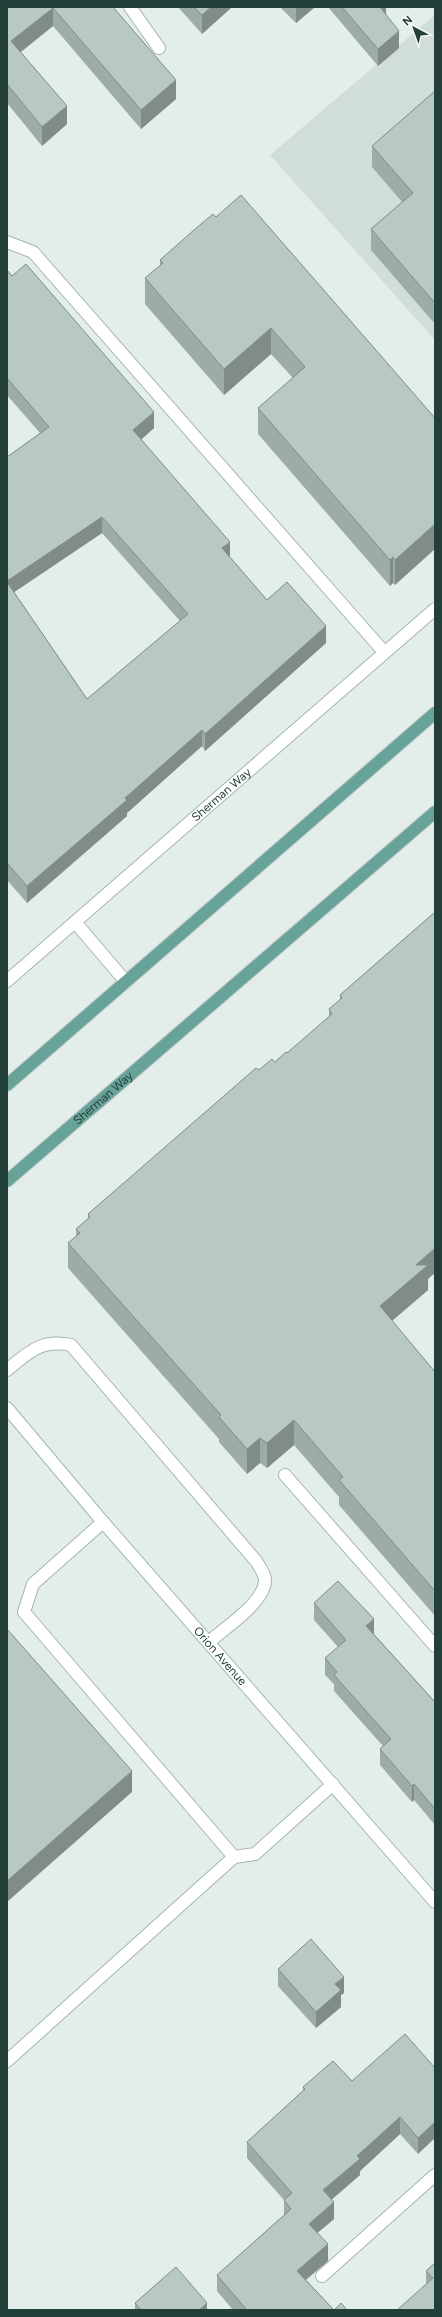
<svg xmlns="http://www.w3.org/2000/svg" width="442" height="2317" viewBox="0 0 442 2317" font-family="Figtree,sans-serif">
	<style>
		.built { fill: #d1ddd9 }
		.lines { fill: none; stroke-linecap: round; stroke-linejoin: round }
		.lane-casing { stroke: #a6b5b2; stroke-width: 14 }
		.street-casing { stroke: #a6b5b2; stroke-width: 14 }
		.secondary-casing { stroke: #a1b9b3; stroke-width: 14 }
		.primary-casing { stroke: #c1c9c8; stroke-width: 14 }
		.lane { stroke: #fff; stroke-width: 12 }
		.street { stroke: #fff; stroke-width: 12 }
		.secondary { stroke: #fff; stroke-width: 12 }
		.primary { stroke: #68a39a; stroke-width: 12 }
		.wall { fill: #9eaca8; fill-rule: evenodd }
		.shaded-wall { fill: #818c88 }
		.building { fill: #b8c8c3; stroke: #818c88 }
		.labels { text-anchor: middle; stroke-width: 3; stroke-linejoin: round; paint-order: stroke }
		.street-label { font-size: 12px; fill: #233f3a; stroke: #f4f9f7 }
	</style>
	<rect width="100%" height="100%" fill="#e3edea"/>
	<polygon class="built" points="435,15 435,340 270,155"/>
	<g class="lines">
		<g class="lane-casing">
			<g id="lane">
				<polyline points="130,7 159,48"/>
				<polyline points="7,242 33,252 384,652"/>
				<polyline points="75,922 126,982"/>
				<polyline points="103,1522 33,1584 24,1612 234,1857 255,1854 333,1784"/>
				<polyline points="7,2061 234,1857"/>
				<polyline points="322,2276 435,2175"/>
			</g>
		</g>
		<g class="street-casing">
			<g id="street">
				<path id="s1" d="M7,981L435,609"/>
				<path d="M7,1370C29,1352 41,1339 71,1345L256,1561C259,1566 265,1574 265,1580C265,1602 226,1627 210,1641"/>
				<polyline points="285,1475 435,1646"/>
			</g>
		</g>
		<g class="secondary-casing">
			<g id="secondary">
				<path id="s2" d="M7,1408L103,1522L435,1902"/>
			</g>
		</g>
		<g class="primary-casing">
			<g id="primary">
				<polyline points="7,1085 435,713"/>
				<path id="s3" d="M7,1181L435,812"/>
			</g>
		</g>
		<use href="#lane" class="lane"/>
		<use href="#street" class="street"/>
		<use href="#secondary" class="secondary"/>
		<use href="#primary" class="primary"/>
	</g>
	<g class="wall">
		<polygon points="7,7 113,7 176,99 141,129 53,26 20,52 67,124 42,146 7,103"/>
		<polygon points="178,7 232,7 202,34"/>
		<polygon points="280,7 315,7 296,23"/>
		<polygon points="328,7 386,7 386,14 399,48 378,66"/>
		<polygon points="435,91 435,324 371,250 371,229 402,202 372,167 372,146"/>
		<polygon points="216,217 435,418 395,585 393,583 390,586 258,434 258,408 293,378 271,354 224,395 145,304 145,278 160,266 160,260"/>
		<path d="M7,270L154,428L141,439L230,557L267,600L326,643L205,751L202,746L127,813V816L27,903L7,880V457L40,433L7,395ZM102,533L180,621L87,699L14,592Z"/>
		<polygon points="435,912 428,1290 392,1321 435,1372 435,1616 339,1505 339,1497 294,1445 267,1468 260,1463 247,1474 219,1442 219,1439 68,1268 68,1243 76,1236 76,1229 88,1219 88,1214 259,1070 275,1062 287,1053 329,1017 329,1009 340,1000 340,995"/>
		<polygon points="314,1603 374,1634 435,1702 435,1825 414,1800 412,1802 380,1765 380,1749 383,1746 334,1691 334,1684 325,1675 325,1658 338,1647 314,1620"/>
		<polygon points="278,1969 344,1993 341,1995 341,2007 316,2028 278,1986"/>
		<polygon points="435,2068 418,2154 400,2134 360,2171 360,2175 331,2200 334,2219 317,2233 328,2261 306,2280 334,2310 233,2310 217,2291 217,2275 284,2215 284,2200 247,2158 247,2142 303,2091 303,2087 352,2081"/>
		<polygon points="435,2263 435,2310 426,2285 426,2271"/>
		<polygon points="135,2303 207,2310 135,2310"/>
	</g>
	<g class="shaded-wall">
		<polygon points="211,7 232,7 202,34 202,15"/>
		<polygon points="296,7 315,7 296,23"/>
		<polygon points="380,7 386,7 386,19"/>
		<polygon points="53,8 53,26 11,60 11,41"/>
		<polygon points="399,31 399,48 378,66 378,49"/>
		<polygon points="176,80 176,99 141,129 141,110"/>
		<polygon points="67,106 67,124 42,146 42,127"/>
		<polygon points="271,328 271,354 224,395 224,369"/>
		<polygon points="154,412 154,428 133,447 133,430"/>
		<polygon points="102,517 102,533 7,597 7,581"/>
		<polygon points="435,524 435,549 395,585 395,560"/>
		<polygon points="230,542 230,558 222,548"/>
		<polygon points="393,557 393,583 390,586 390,560"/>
		<polygon points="326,626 326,643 205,751 205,734"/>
		<polygon points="202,730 202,746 127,813 127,816 27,903 27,886 125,798"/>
		<polygon points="435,1248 435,1273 428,1279 428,1290 380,1331 380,1306 416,1265"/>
		<polygon points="294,1420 294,1445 267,1468 267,1443"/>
		<polygon points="260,1438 260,1463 247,1474 247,1449"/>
		<polygon points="374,1619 374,1635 366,1626"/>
		<polygon points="132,1771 132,1792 7,1902 7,1881"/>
		<polygon points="414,1784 414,1800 412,1802 412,1786"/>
		<polygon points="344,1977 344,1993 341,1995 341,2007 316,2028 316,2012 335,1984"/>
		<polygon points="400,2117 400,2134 360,2171 360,2175 323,2207 323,2190 357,2156"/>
		<polygon points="435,2122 435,2138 418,2154 418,2138"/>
		<polygon points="334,2202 334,2219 309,2240 309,2224"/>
		<polygon points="328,2244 328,2261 297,2287 297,2271"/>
		<polygon points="207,2303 207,2310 199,2310"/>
	</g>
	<g class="building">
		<polygon points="7,7 113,7 176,80 141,110 53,8 11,41 67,106 42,127 7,84"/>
		<polygon points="194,7 211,7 202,15"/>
		<polygon points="342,7 381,7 380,7 399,31 378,49"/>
		<polygon points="435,91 435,303 371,229 413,193 372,146"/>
		<polygon points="241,195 435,418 435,524 395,560 393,557 390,560 258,408 305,367 271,328 224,369 145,278 163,263 160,260 195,229 213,214 216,217"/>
		<polygon points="26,264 154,412 133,430 230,542 222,548 267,600 287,582 326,626 205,734 202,730 125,798 127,800 27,886 7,863 7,582 87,699 188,614 102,517 7,581 7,457 49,427 7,378 7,270 12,276"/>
		<polygon points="435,912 435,1248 416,1265 428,1265 380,1306 435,1372 435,1591 339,1480 343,1477 294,1420 267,1443 260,1438 247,1449 219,1417 221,1415 68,1243 80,1233 76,1229 90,1217 88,1214 256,1068 259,1070 272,1059 275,1062 286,1052 287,1053 332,1014 329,1009 342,998 340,995"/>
		<polygon points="338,1581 374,1619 366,1626 435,1702 435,1809 414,1784 412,1786 380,1749 391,1739 334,1675 337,1672 325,1658 346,1640 314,1603"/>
		<polygon points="7,1629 132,1771 7,1881"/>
		<polygon points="311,1939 344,1977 335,1984 341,1990 316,2012 278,1969"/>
		<polygon points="405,2034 435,2068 435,2122 418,2138 400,2117 357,2156 360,2159 323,2190 334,2202 309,2224 328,2244 297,2271 334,2310 247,2310 217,2275 291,2209 284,2200 292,2193 247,2142 305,2089 303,2087 333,2061 352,2081"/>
		<polygon points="435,2263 435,2310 397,2310 433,2278 426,2271"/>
		<polygon points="176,2267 207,2303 199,2310 141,2310 135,2303"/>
		<polygon points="341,2303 347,2310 334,2310"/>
	</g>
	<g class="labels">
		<g class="street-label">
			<text dy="4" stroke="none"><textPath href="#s1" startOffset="284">Sherman Way</textPath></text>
			<text dy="4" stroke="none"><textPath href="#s3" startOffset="127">Sherman Way</textPath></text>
			<text dy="4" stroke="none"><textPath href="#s2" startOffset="327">Orion Avenue</textPath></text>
		</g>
	</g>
	<rect width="442" height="2317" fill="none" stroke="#233f3a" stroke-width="16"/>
	<g transform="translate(414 28) rotate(319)" stroke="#f4f9f7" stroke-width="3" paint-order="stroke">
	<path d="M0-3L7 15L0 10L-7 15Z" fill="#233f3a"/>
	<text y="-6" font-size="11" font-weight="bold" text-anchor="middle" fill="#233f3a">N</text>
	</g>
</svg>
